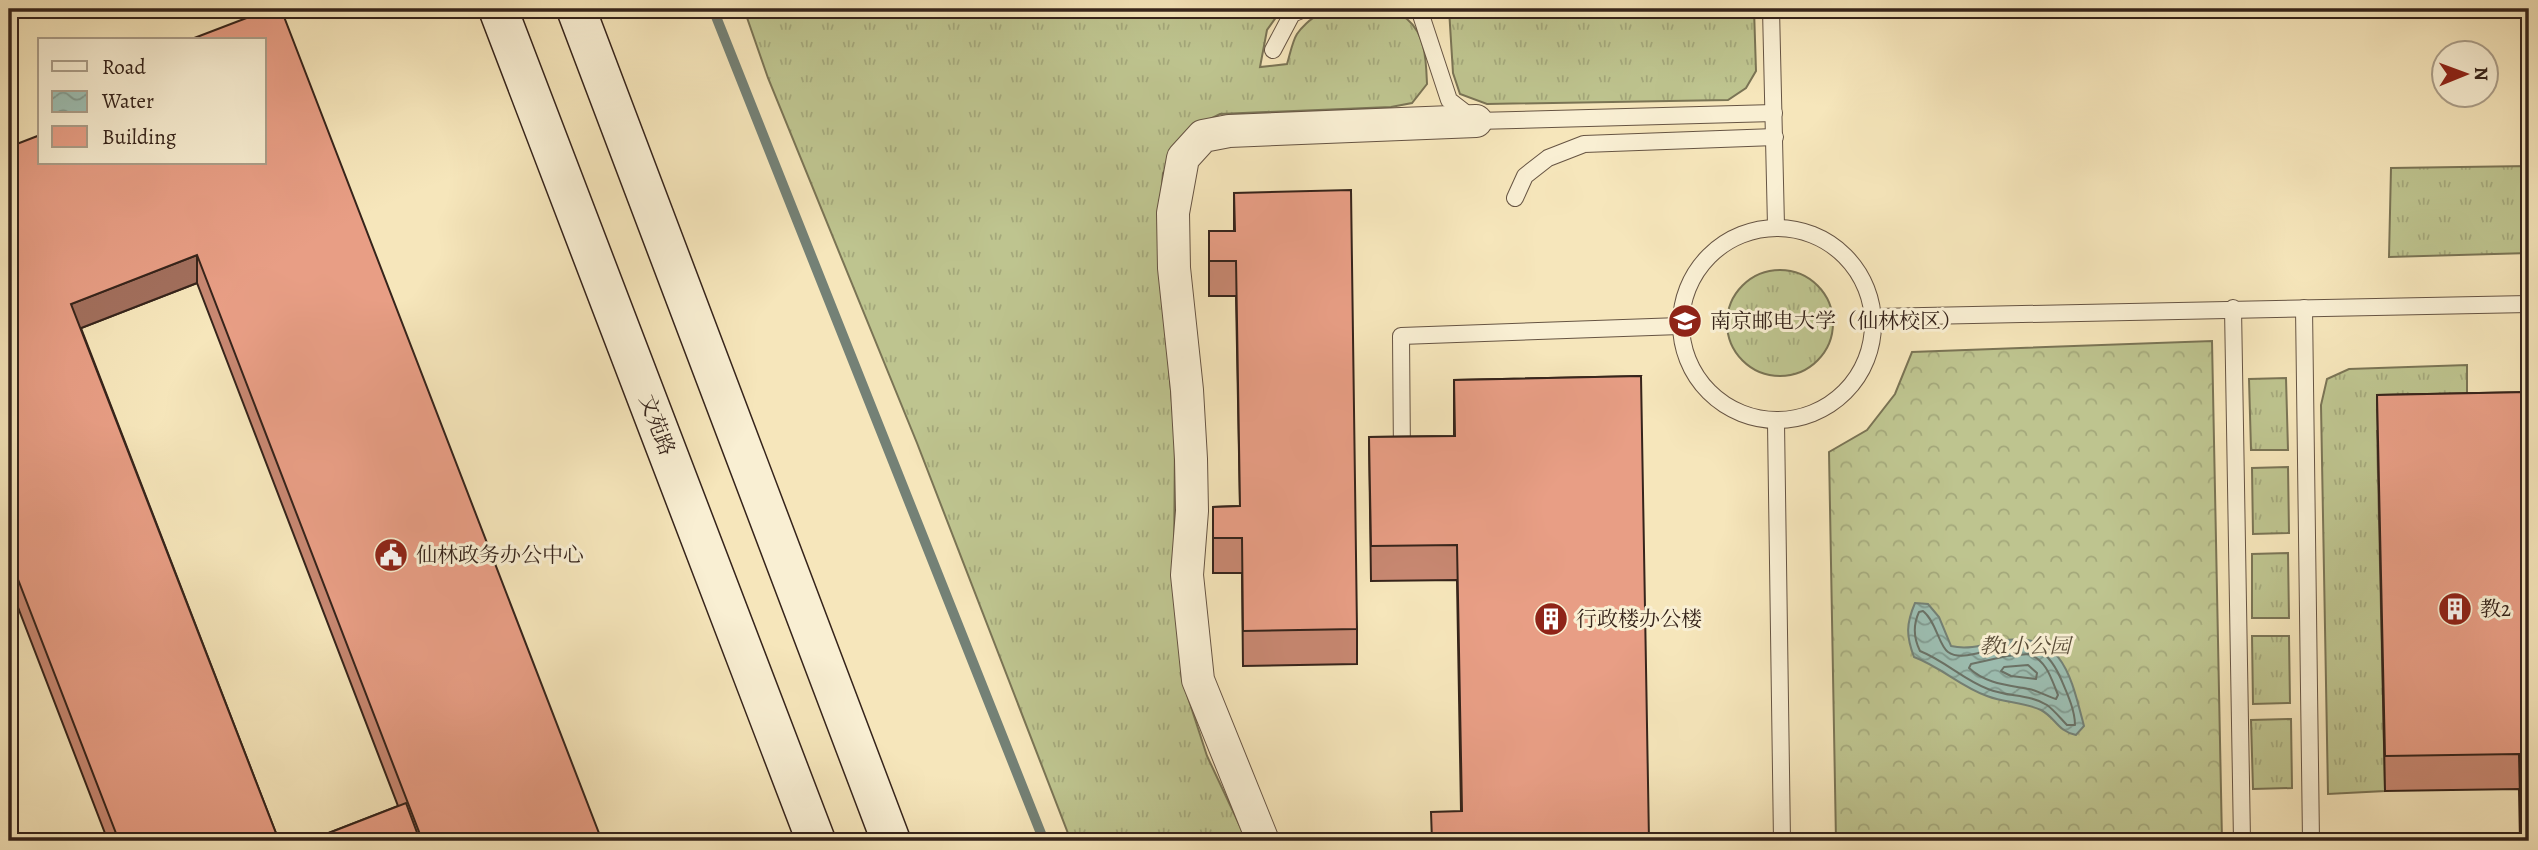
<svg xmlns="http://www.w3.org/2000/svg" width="2538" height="850" viewBox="0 0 2538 850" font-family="Alegreya,'Noto Serif SC',serif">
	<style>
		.grass { fill: url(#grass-tufts); stroke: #7a7455; stroke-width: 2 }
		.forest { fill: url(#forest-crowns); stroke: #7a7455; stroke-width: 2 }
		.water { fill: url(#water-waves); stroke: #748176; stroke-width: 2 }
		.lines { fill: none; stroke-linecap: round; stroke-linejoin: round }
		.shore { stroke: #6a7267; stroke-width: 2 }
		.stream { stroke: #748176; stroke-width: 10 }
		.lane-casing { stroke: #665443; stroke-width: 18 }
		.street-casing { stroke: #665443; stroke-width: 34 }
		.secondary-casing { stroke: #36241b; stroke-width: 41 }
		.lane { stroke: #f9efd3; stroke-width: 16 }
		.street { stroke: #f9efd3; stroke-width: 32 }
		.secondary { stroke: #f9efd3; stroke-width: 38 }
		.wall { fill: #c88872; stroke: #36241b; stroke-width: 2 }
		.shaded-wall { fill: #a26f5d; stroke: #36241b; stroke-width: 2 }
		.building { fill: #e89e85; stroke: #36241b; stroke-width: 2 }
		.labels { text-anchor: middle; stroke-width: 6; stroke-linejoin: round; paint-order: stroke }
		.poi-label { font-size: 21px; fill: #36241b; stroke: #f9efd3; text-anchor: start }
		.street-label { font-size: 21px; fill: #36241b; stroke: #f9efd3 }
		.park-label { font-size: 21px; font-style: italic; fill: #584c38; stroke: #f9efd3 }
	</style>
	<defs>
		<pattern id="grass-tufts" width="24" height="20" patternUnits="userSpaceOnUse" patternTransform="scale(1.75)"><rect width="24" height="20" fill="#bec48f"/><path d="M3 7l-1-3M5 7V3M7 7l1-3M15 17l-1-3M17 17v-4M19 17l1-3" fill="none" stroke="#a4a87b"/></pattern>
		<pattern id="forest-crowns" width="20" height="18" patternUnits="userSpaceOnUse" patternTransform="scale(1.75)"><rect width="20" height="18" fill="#bec48f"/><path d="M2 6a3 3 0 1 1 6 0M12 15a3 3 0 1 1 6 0" fill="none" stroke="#a4a87b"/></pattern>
		<pattern id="water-waves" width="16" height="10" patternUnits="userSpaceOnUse" patternTransform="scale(1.75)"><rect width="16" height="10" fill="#9dbfb3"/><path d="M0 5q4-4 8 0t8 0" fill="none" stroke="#819b91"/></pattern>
	</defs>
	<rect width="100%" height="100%" fill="#f6e6bb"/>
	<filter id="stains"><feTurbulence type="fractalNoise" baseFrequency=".00286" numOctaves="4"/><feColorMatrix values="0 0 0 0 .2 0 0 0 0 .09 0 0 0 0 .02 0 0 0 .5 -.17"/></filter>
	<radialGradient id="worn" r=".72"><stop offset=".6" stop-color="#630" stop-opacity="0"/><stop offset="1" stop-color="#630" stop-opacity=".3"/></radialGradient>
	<g class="grass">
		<path d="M744,9H1282L1267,30L1260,67L1287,64C1290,55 1292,42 1297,34C1301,28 1311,18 1317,16C1337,10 1389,6 1407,19C1426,35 1426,61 1427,84L1412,103L1391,107L1220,114L1190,129L1163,173L1158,229L1175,440L1174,565L1182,679L1207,756L1247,841H1071L917,443L768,78Z"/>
		<polygon points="1449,9 1754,9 1756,71 1746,88 1728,100 1487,104 1460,94 1453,73"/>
		<polygon points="2529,166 2529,253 2389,257 2391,168"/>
		<circle cx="1780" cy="323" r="53"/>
		<polygon points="2467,365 2467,428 2377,431 2385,791 2328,794 2321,405 2327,379 2349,369"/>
		<polygon points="2286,378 2288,450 2251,450 2249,379"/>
		<polygon points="2288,467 2289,533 2253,534 2252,468"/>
		<polygon points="2288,553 2289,618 2252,618 2252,554"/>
		<polygon points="2252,636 2289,636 2290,703 2253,704"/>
		<polygon points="2291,719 2292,788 2253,789 2251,720"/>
	</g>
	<polygon class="forest" points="2212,341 2222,841 1836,841 1829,452 1867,430 1895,394 1912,352"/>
	<path class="water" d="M1915,603L1928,604L1939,617L1951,646C1968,650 1983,645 2000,641C2063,629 2071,677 2084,726L2076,735C2057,731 2056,718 2041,710C2024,702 2005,703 1987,696C1961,687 1941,667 1914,657C1906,636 1906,624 1915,603Z"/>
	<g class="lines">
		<g class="shore">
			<path d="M1923,611C1936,621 1939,646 1948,652C1955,657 1966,656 1974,654C2016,645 2041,633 2061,679C2067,693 2075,710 2075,725H2067C2061,719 2054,710 2047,705C2030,694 2007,697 1988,689C1964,680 1945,661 1920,651C1914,639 1913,625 1919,612Z"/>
			<path d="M2029,654C2047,661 2051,678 2058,695L2056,699C2048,697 2039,691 2029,689C2008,685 1986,684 1969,668L1971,664L2007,656Z"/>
			<polygon points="2028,665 2037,673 2036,679 2011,676 2001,671 2004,667"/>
		</g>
		<polyline class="stream" points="713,9 1044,841"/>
		<g class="lane-casing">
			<g id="lane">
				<polyline points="1414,9 1420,12 1449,100 1476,121 1774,113"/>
				<polyline points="1771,9 1776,226"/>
				<polyline points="1273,50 1292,14 1304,9"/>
				<polyline points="1515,198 1525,176 1548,158 1584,144 1775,137"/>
				<circle cx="1777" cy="324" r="96"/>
				<polyline points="2233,308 2242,841"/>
				<polyline points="2304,308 2311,841"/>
				<polyline points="1875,317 2529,304"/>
				<polyline points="1776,423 1782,841"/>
				<polyline points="1402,457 1401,336 1680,326"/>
			</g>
		</g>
		<g class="street-casing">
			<polyline id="street" points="1263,841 1198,680 1187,575 1192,511 1191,459 1187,390 1174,268 1173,213 1183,158 1203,136 1229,131 1476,121"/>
		</g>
		<g class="secondary-casing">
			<g id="secondary">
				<polyline points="498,9 816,841"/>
				<polyline points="576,9 891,841"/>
			</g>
		</g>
		<use href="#lane" class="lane"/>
		<use href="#street" class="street"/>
		<use href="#secondary" class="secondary"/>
	</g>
	<g class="wall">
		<polygon points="9,145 9,147 264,163 602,841 308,841 398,806 197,283 81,328 279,841 108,841 9,584"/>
		<polygon points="1234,193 1357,629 1357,664 1243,666 1242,573 1213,573 1213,507 1240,506 1236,296 1209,296 1209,231 1234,231"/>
		<polygon points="1641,376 1461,811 1457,580 1371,581 1369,437 1454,436 1454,380"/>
		<polygon points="2529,392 2529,841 2520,841 2519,789 2385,791 2377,395"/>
	</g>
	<polygon class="shaded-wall" points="197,255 197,283 71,332 71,304"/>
	<g class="building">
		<polygon points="270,9 281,9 602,841 411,841 421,837 197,255 71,304 279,841 119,841 9,556 9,147 40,135 40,163 264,163 264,40 189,40"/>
		<polygon points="1351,190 1357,629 1243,631 1242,538 1213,538 1213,507 1240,506 1236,261 1209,261 1209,231 1235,231 1234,193"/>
		<polygon points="1641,376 1649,841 1432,841 1431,812 1462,811 1457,545 1371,546 1369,437 1455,436 1454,380"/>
		<polygon points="2529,392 2529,841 2521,841 2519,754 2385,756 2377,395"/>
		<polygon points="406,803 419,838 411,841 308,841"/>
	</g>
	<defs>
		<g id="university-disc" transform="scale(1.75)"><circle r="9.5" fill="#8f2418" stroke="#f9efd3"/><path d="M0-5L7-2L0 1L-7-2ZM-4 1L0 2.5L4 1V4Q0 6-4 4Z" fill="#fff"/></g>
		<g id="civic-disc" transform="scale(1.75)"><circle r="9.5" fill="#8f2418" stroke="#f9efd3"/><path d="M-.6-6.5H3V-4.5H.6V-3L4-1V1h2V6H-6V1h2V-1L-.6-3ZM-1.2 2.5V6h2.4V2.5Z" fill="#fff"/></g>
		<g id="building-disc" transform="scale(1.75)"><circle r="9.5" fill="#8f2418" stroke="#f9efd3"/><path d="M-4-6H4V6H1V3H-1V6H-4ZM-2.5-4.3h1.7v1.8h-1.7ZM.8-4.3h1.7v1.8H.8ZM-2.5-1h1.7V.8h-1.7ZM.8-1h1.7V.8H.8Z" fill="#fff"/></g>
	</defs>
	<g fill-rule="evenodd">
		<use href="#university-disc" x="1685" y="321"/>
		<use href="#civic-disc" x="391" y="555"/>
		<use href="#building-disc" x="2455" y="609"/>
		<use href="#building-disc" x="1551" y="619"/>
	</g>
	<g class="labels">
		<g class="poi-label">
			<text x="1710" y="328">南京邮电大学（仙林校区）</text>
			<text x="416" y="562">仙林政务办公中心</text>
			<text x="2480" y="616">教2</text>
			<text x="1576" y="626">行政楼办公楼</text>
		</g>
		<g class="street-label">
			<text transform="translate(657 425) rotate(69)" y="7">文苑路</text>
		</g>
		<g class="park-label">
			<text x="2025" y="653">教1小公园</text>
		</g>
	</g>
	<rect width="2538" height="850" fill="none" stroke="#f6e6bb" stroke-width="35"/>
	<rect x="10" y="10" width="2517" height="829" fill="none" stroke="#36241b" stroke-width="3.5"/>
	<rect x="18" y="18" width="2503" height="815" fill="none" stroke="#36241b" stroke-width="2"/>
	<rect x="38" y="38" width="228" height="126" fill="#f9efd3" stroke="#ab9e89" stroke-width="2"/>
	<rect x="52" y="61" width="35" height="10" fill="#f9efd3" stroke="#ab9e89" stroke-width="2"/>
	<text x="102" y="74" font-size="21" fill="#36241b">Road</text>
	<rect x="52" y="91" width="35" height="21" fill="url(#water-waves)" stroke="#ab9e89" stroke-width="2"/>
	<text x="102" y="108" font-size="21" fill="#36241b">Water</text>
	<rect x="52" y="126" width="35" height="21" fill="#e89e85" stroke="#ab9e89" stroke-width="2"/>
	<text x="102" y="144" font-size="21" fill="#36241b">Building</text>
	<g transform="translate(2465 74) rotate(89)"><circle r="33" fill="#f9efd3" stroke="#ab9e89" stroke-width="2"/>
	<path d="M0-5L12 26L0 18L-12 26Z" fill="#8f2418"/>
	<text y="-10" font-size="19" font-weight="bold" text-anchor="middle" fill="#36241b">N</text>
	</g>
	<rect width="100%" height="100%" filter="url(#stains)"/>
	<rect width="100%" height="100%" fill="url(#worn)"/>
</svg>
